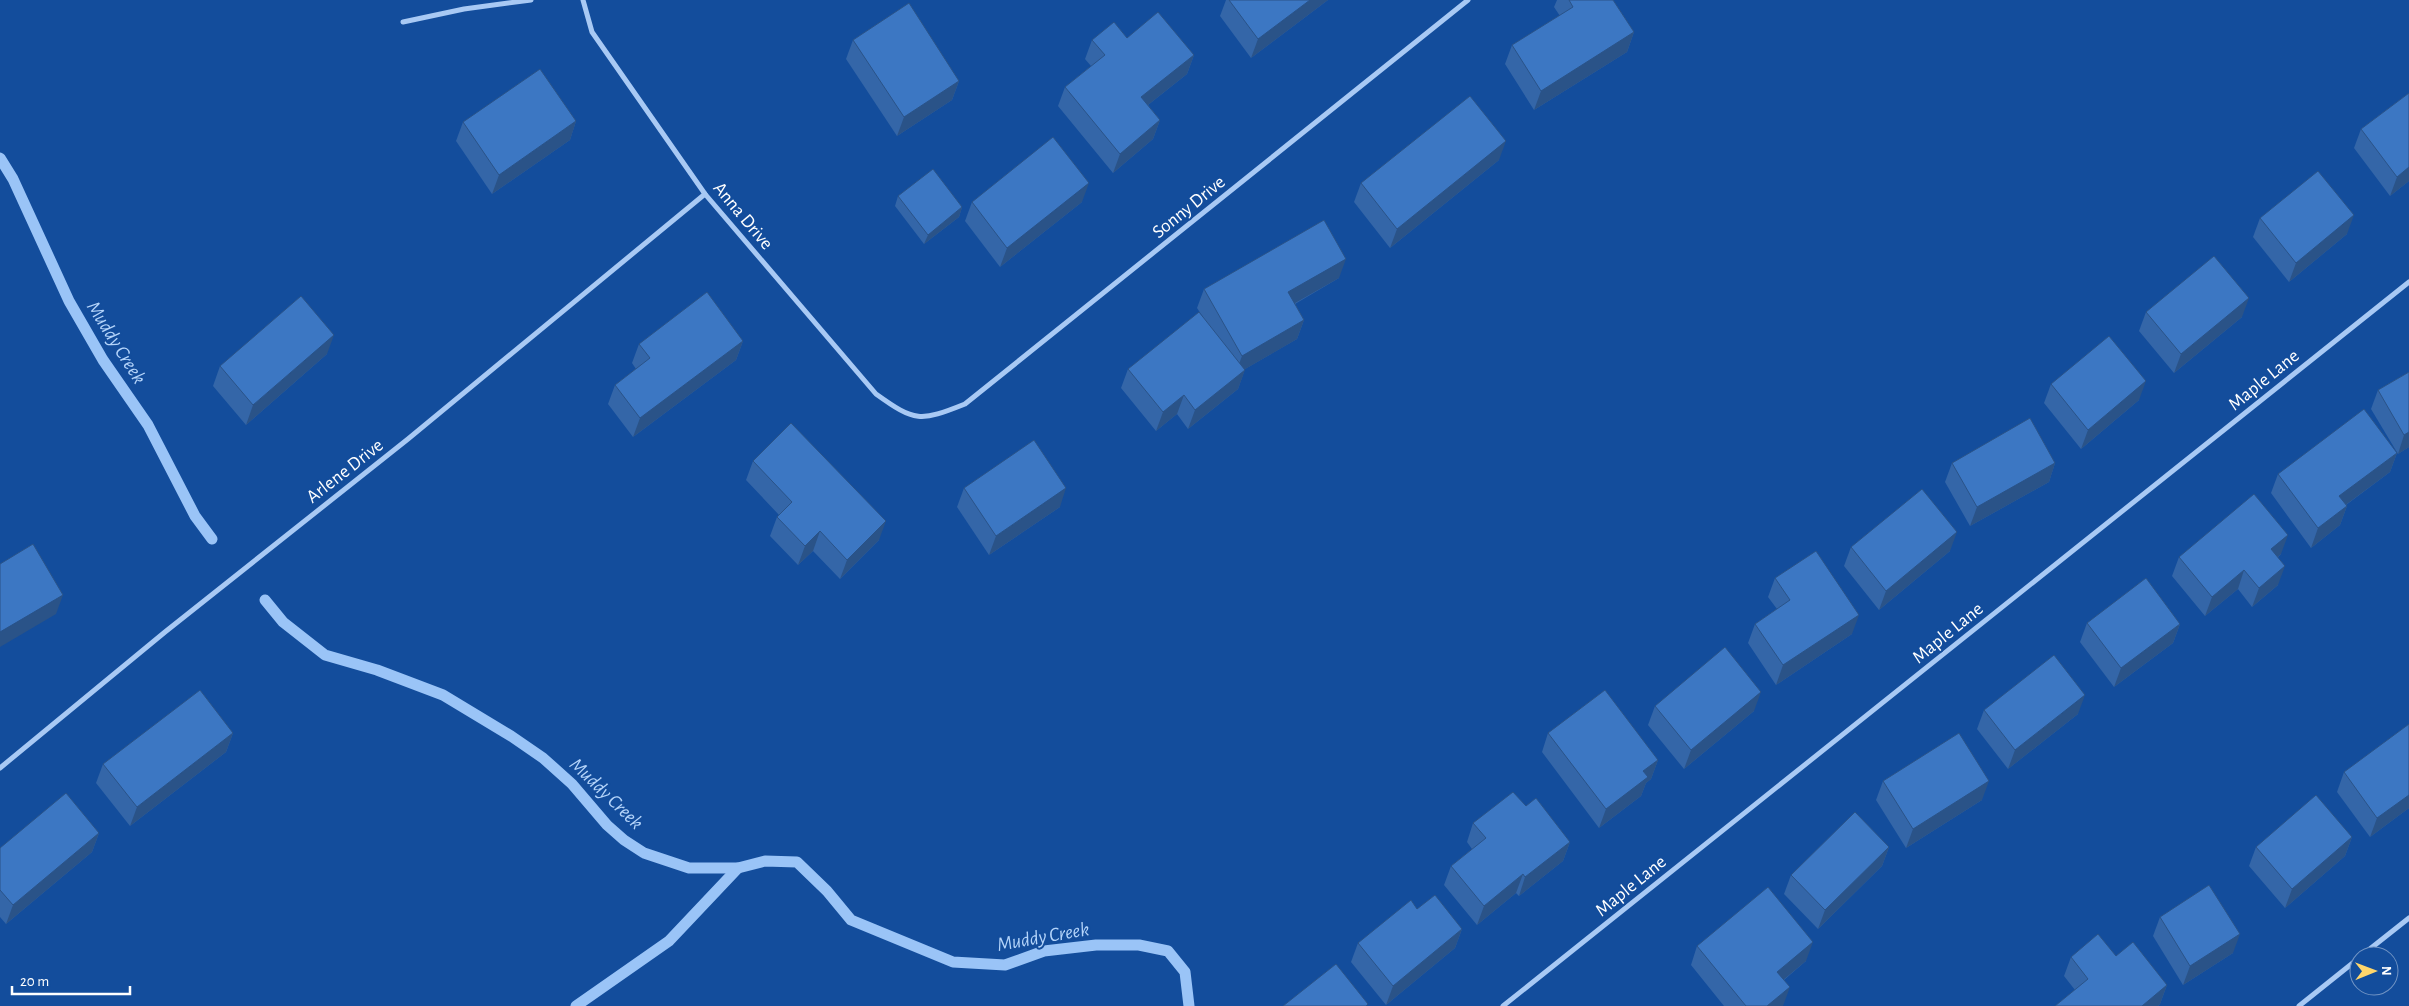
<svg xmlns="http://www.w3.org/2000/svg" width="2409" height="1006" viewBox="0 0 2409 1006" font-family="'Alegreya Sans',sans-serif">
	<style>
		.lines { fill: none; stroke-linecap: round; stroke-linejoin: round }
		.stream { stroke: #9ac4f7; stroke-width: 11 }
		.street { stroke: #a8c9f4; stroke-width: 5 }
		.wall { fill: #3466a8 }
		.shaded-wall { fill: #2a5388 }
		.building { fill: #3c77c3; stroke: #2a5388 }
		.labels { text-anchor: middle; stroke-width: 4; stroke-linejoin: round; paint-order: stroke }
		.street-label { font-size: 19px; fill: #fff; stroke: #134d9c }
		.water-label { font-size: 20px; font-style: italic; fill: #b4d4fa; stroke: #134d9c }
	</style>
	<rect width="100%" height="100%" fill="#134d9c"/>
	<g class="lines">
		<g class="stream">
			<polyline points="0,158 13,179 69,301 103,360 148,425 195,516 212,539"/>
			<polyline points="265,600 283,622 325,655 377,670 443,695 511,736 543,758 572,784 607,825 624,840 644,853 689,868 738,868 765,861 797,862 827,891 851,920 953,962 1005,965 1044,951 1096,945 1139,945 1168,951 1185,972 1189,1006"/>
			<polyline points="576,1006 669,941 738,868"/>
		</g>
		<g class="street">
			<path d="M583,0L592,32L705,194L876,394C915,422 920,422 965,404L1468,0"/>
			<polyline points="403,22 464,9 531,0"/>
			<polyline points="0,768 165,632 408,439 705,194"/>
			<polyline points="2361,956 2409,918"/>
			<polyline points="1503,1006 2409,282"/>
			<polyline points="2299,1006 2359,958"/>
		</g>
	</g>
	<g class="wall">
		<polygon points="1226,0 1328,0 1251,58 1220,16"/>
		<polygon points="1557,0 1613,0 1634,32 1627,52 1534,110 1505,64 1512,45 1560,16 1554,7"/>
		<polygon points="1127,38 1194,55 1187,74 1148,105 1160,120 1153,139 1113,173 1058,106 1065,87 1091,66 1085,59 1092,40"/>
		<polygon points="853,40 959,81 952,100 897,136 846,59"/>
		<polygon points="2409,93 2409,181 2390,196 2354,148 2361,129"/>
		<polygon points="576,121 570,140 492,194 456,141 463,122"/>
		<polygon points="1499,160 1390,248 1354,202 1361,183"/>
		<polygon points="898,196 962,207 959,217 924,244 895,206"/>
		<polygon points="972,202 1082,202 1000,267 965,221"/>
		<polygon points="2260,218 2347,234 2289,282 2253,237"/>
		<polygon points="1339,278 1295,304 1304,320 1297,339 1245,369 1238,389 1188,429 1177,414 1156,431 1121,388 1128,369 1203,317 1197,308 1204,289"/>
		<polygon points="2146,312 2242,317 2174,373 2139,331"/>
		<polygon points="743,341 736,360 633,437 608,404 615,385 636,369 632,363 639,344"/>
		<polygon points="327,354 246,425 213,386 220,366"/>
		<polygon points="2409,372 2409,447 2398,454 2371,409 2378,390"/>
		<polygon points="2051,384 2139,400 2081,449 2044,403"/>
		<polygon points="2397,453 2390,472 2346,505 2347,506 2340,525 2311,548 2271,493 2278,474"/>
		<polygon points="753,461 879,540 840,579 813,551 798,565 770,536 777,517 779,515 746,480"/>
		<polygon points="1952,463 2055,463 2049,482 1970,526 1945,482"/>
		<polygon points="964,488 1060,507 989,555 957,507"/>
		<polygon points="1851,547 1950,551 1879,610 1844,566"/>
		<polygon points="2281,554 2278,557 2278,585 2252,607 2238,589 2205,616 2172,576 2179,557"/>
		<polygon points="1775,578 1852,634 1776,685 1748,643 1755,624 1777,609 1768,597"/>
		<polygon points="2087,623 2180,624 2173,643 2114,687 2080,642"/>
		<polygon points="1655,706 1754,711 1684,769 1648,725"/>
		<polygon points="1984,710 2078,714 2008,769 1977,729"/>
		<polygon points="233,733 226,752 130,826 96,783 103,764"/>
		<polygon points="1548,733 1658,760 1651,779 1646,783 1641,796 1599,828 1542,752"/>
		<polygon points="2344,772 2409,808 2370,837 2337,792"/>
		<polygon points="1883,781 1982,800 1906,848 1876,800"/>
		<polygon points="1526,806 1570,842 1563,861 1519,896 1516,893 1477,925 1444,885 1451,866 1472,849 1467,842 1473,823"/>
		<polygon points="99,833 92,852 6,924 0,917 0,848"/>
		<polygon points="2352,837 2345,856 2285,908 2249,866 2256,847"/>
		<polygon points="1889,847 1882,866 1818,929 1784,894 1791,875"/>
		<polygon points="1417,909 1462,929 1455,948 1386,1005 1351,962 1358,943"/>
		<polygon points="2160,917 2233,953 2183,985 2153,936"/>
		<polygon points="1697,946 1806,961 1784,980 1783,1006 1724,1006 1691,965"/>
		<polygon points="2071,957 2167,985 2160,1004 2158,1006 2055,1006 2075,990 2064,976"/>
	</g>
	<g class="shaded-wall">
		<polygon points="1310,0 1328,0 1251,58 1258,39"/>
		<polygon points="1634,32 1627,52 1534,110 1541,91"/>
		<polygon points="1194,55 1187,74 1134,116 1141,97"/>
		<polygon points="959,81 952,100 897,136 904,117"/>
		<polygon points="1160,120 1153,139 1113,173 1120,154"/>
		<polygon points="576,121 570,140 492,194 499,175"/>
		<polygon points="1506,141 1499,160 1390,248 1397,229"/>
		<polygon points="2409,167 2409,181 2390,196 2397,177"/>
		<polygon points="1089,183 1082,202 1000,267 1007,248"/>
		<polygon points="962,207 959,217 924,244 928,235"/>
		<polygon points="2354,215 2347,234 2289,282 2296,263"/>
		<polygon points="1346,259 1339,278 1281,311 1288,292"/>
		<polygon points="2249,298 2242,317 2174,373 2181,354"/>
		<polygon points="1304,320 1297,339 1235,375 1242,356"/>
		<polygon points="334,335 327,354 246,425 253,405"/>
		<polygon points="743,341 736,360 633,437 640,418"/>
		<polygon points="1245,370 1238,389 1188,429 1195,410"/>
		<polygon points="2146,381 2139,400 2081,449 2088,430"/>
		<polygon points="1184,395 1177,414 1156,431 1163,412"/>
		<polygon points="2409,432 2409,447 2398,454 2404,435"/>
		<polygon points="2397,453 2390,472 2332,515 2339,496"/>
		<polygon points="2055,463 2049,482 1970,526 1977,507"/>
		<polygon points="1066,488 1060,507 989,555 996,536"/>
		<polygon points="2347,506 2340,525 2311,548 2318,528"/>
		<polygon points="886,521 879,540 840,579 847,560"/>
		<polygon points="820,531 813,551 798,565 805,546"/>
		<polygon points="1957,532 1950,551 1879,610 1886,591"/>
		<polygon points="2288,535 2281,554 2264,568 2271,549"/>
		<polygon points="2285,566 2278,585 2252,607 2259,588"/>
		<polygon points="2244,570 2238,589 2205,616 2212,597"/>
		<polygon points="63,595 56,614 0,647 0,632"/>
		<polygon points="1859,615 1852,634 1776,685 1783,665"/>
		<polygon points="2180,624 2173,643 2114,687 2121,668"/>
		<polygon points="1761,692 1754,711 1684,769 1691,750"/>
		<polygon points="2085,695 2078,714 2008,769 2015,750"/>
		<polygon points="233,733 226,752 130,826 137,807"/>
		<polygon points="1658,760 1651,779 1646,783 1641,796 1599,828 1606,809 1643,771"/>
		<polygon points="1989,781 1982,800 1906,848 1913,829"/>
		<polygon points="2409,795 2409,808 2370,837 2377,818"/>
		<polygon points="99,833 92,852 6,924 13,905"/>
		<polygon points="2352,837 2345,856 2285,908 2292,889"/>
		<polygon points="1570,842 1563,861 1519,896 1525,877"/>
		<polygon points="1889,847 1882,866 1818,929 1825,910"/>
		<polygon points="1523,874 1516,893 1477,925 1484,906"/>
		<polygon points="1462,929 1455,948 1386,1005 1393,986"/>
		<polygon points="2240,934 2233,953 2183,985 2190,966"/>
		<polygon points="1813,942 1806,961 1770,991 1777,972"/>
		<polygon points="2167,985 2160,1004 2158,1006 2142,1006"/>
		<polygon points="1790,987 1783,1006 1767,1006"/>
	</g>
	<g class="building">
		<polygon points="1229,0 1310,0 1258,39"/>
		<polygon points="1569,0 1613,0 1634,32 1541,91 1512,45 1573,7"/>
		<polygon points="909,3 959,81 904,117 853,40"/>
		<polygon points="1158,12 1194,55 1141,97 1160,120 1120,154 1065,87 1105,55 1092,40 1114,22 1127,38"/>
		<polygon points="540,69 576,121 499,175 463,122"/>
		<polygon points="2409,93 2409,167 2397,177 2361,129"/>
		<polygon points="1470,96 1506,141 1397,229 1361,183"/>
		<polygon points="1053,137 1089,183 1007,248 972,202"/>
		<polygon points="933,169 962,207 928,235 898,196"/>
		<polygon points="2318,171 2354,215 2296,263 2260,218"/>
		<polygon points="1324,220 1346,259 1288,292 1304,320 1242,356 1204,289"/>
		<polygon points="2214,256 2249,298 2181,354 2146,312"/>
		<polygon points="707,292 743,341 640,418 615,385 650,358 639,344"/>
		<polygon points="301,296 334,335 253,405 220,366"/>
		<polygon points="1199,312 1245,370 1195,410 1184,395 1163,412 1128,369"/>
		<polygon points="2109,336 2146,381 2088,430 2051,384"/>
		<polygon points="2409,372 2409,432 2404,435 2378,390"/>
		<polygon points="2364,409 2397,453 2339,496 2347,506 2318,528 2278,474"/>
		<polygon points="2030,418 2055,463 1977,507 1952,463"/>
		<polygon points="791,423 886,521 847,560 820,531 805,546 777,517 792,502 753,461"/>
		<polygon points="1034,440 1066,488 996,536 964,488"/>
		<polygon points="1922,489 1957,532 1886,591 1851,547"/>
		<polygon points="2254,494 2288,535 2271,549 2285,566 2259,588 2244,570 2212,597 2179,557"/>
		<polygon points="33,544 63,595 0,632 0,564"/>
		<polygon points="1816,551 1859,615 1783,665 1755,624 1790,600 1775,578"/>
		<polygon points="2146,578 2180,624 2121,668 2087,623"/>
		<polygon points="1725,647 1761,692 1691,750 1655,706"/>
		<polygon points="2054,655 2085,695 2015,750 1984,710"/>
		<polygon points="200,690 233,733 137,807 103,764"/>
		<polygon points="1605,690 1658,760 1643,771 1648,777 1606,809 1548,733"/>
		<polygon points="2409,724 2409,795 2377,818 2344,772"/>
		<polygon points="1959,733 1989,781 1913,829 1883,781"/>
		<polygon points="1513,792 1526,806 1536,798 1570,842 1525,877 1523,874 1484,906 1451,866 1486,838 1473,823"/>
		<polygon points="66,793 99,833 13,905 0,890 0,848"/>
		<polygon points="2316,795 2352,837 2292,889 2256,847"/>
		<polygon points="1855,812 1889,847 1825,910 1791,875"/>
		<polygon points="2209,885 2240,934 2190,966 2160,917"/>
		<polygon points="1768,887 1813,942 1777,972 1790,987 1767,1006 1746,1006 1697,946"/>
		<polygon points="1435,895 1462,929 1393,986 1358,943 1411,900 1417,909"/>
		<polygon points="2098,934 2116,956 2133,942 2167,985 2142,1006 2055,1006 2088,979 2071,957"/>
		<polygon points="1336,964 1368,1004 1366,1006 1283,1006"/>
	</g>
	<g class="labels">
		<g class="street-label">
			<text transform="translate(1188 206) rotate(-39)" y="7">Sonny Drive</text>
			<text transform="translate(744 215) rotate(50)" y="7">Anna Drive</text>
			<text transform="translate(2263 379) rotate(-39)" y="7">Maple Lane</text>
			<text transform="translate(344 470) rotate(-38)" y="7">Arlene Drive</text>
			<text transform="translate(1947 632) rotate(-39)" y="7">Maple Lane</text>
			<text transform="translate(1630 885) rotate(-39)" y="7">Maple Lane</text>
		</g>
		<g class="water-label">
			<text transform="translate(117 342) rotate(58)" y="7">Muddy Creek</text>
			<text transform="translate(607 793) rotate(44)" y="7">Muddy Creek</text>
			<text transform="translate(1043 936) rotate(-10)" y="7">Muddy Creek</text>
		</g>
	</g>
	<g transform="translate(2374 971) rotate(89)"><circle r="24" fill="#134d9c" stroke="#7194c4"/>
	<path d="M0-4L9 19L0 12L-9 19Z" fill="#ffd66b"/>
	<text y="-8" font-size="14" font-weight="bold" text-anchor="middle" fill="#ffffff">N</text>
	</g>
	<path d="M12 986v8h118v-8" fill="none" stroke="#ffffff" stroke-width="2.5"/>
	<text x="20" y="986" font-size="15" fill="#ffffff" stroke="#134d9c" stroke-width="4" paint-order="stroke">20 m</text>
</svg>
